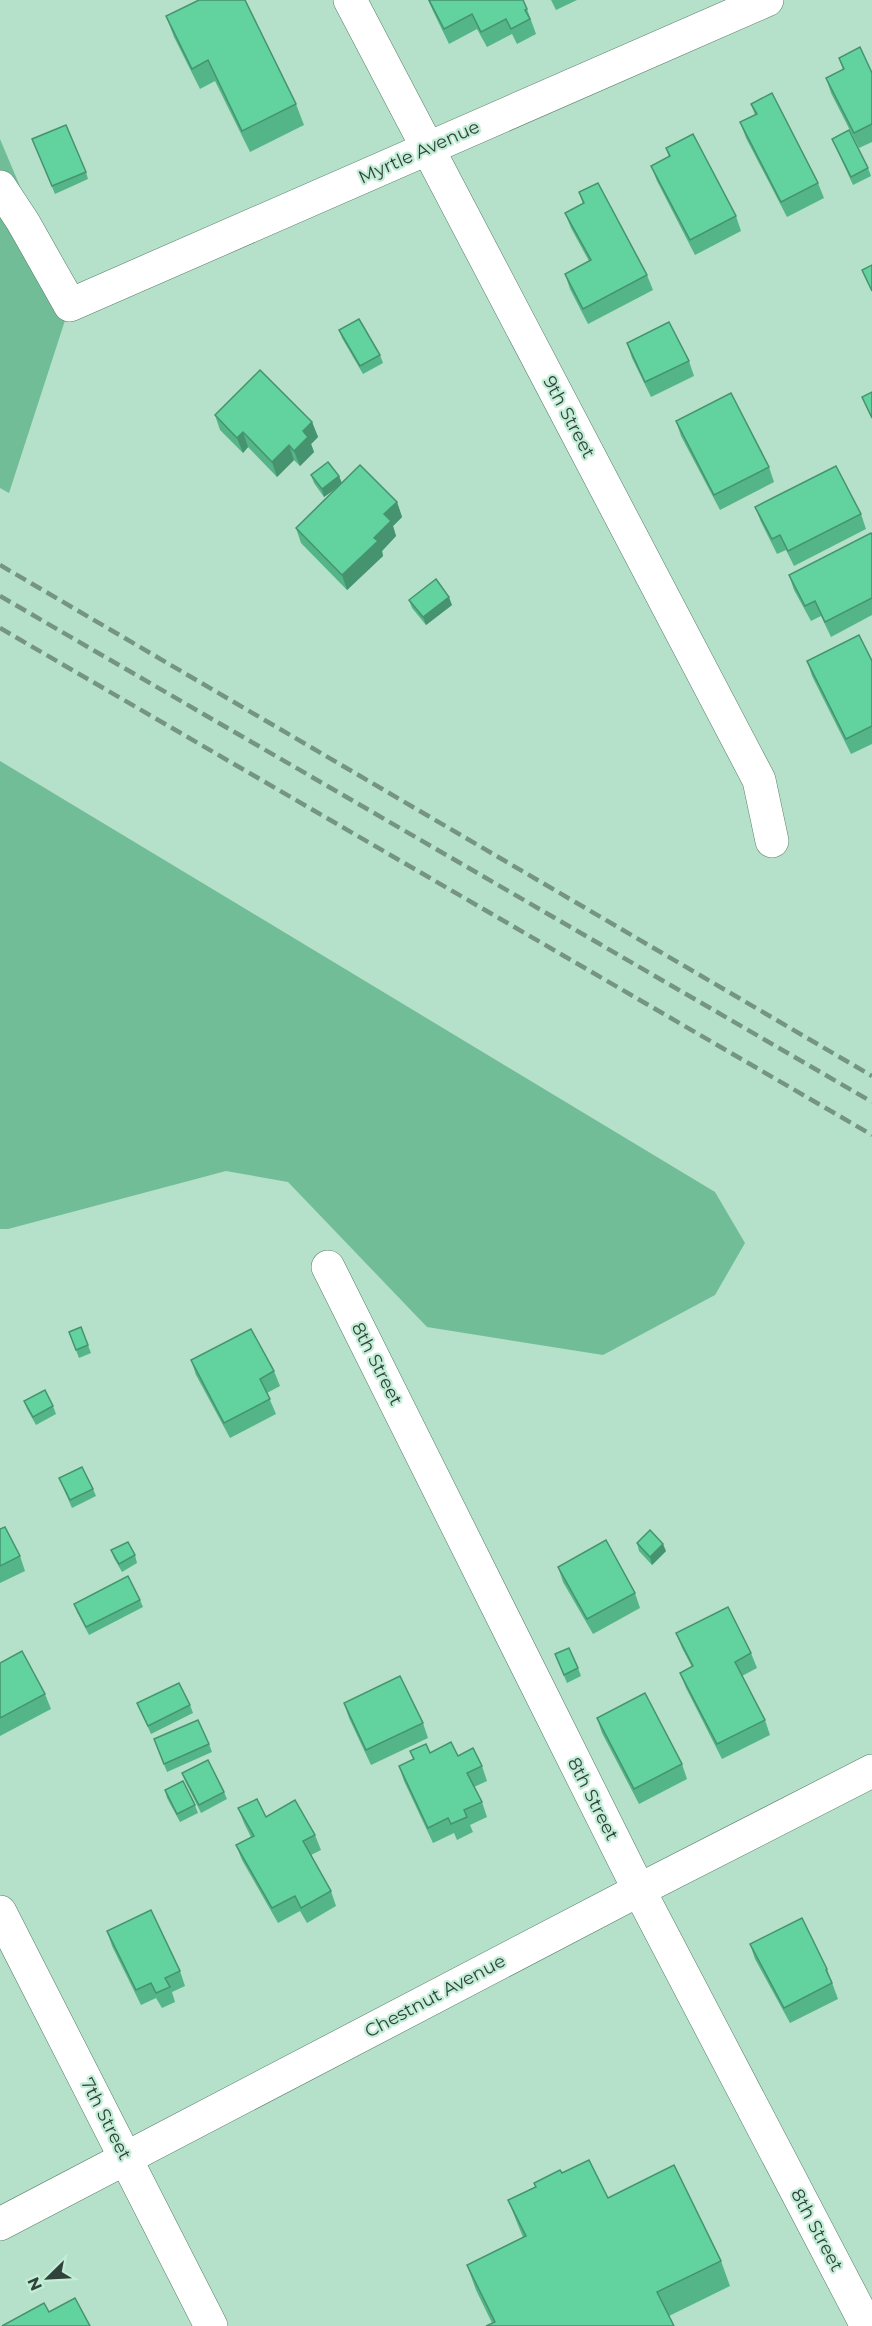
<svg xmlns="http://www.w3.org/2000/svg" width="872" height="2326" viewBox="0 0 872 2326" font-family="Montserrat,sans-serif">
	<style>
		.green { fill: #71bd98 }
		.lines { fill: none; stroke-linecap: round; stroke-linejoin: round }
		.minor-casing { stroke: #567d69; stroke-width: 34 }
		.minor { stroke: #fff; stroke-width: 33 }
		.rail { stroke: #759484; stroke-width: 4.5; stroke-dasharray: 12 6; stroke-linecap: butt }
		.wall { fill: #54b588 }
		.shaded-wall { fill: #45936f }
		.building { fill: #62d29e; stroke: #45936f; stroke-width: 1.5 }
		.labels { text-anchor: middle; stroke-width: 4.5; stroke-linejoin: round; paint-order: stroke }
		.street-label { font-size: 18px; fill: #304239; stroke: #c2edd6 }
	</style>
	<rect width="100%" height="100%" fill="#b5e0c9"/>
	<g class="green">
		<polygon points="0,139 70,305 9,493 0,488"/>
		<polygon points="0,761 715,1192 745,1243 715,1295 603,1355 427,1327 288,1182 226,1171 8,1229 0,1229"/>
	</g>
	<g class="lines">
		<g class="minor-casing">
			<g id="minor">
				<polyline points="350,0 759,780 772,841"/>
				<polyline points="0,187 23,222 70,305 767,0"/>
				<polyline points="328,1267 639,1890 867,2326"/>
				<polyline points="0,1912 211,2326"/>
				<polyline points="0,2224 639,1890 872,1771"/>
			</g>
		</g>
		<use href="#minor" class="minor"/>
		<g class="rail">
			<polyline points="0,565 872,1076"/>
			<polyline points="0,596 872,1102"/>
			<polyline points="0,628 872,1135"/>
		</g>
	</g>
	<g class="wall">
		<polygon points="428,0 523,0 527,9 536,34 517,44 512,34 487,47 477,29 449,44 433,11"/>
		<polygon points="551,0 577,0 556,10"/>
		<polygon points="166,16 296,104 304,125 250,152 215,81 200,89 174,37"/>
		<polygon points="839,58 872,73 872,142 859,148 831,93 826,78 843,70"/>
		<polygon points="751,104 818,183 824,198 787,217 746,138 740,122 755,115"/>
		<polygon points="32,139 86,172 88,179 55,194"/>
		<polygon points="832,139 868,168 871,176 853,185"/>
		<polygon points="666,148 736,216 741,231 695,255 657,181 651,166 669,157"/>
		<polygon points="579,192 647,275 653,290 588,324 570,289 565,274 589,261 571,228 565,213 583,204"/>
		<polygon points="339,330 380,355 383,363 363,374 342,338"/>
		<polygon points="627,343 689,361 694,376 651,397 632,358"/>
		<polygon points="215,415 312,422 318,437 311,444 314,452 300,466 294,460 277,477 248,447 243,453 220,430"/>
		<polygon points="676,421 769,467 774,482 720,510 681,436"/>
		<polygon points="311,475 339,476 342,483 397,502 402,517 393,526 396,536 382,551 383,556 347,590 301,543 296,528 338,487 324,497 314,483"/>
		<polygon points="755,507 861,514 866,529 794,566 786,550 777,554 761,522"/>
		<polygon points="872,535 872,615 831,637 821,616 811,621 794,590 789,575"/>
		<polygon points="409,600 452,605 426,625 412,608"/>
		<polygon points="807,661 872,661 872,744 851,754 812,676"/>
		<polygon points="81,1327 91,1353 79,1358 69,1332"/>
		<polygon points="191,1360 274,1371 280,1386 267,1393 276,1414 230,1438 196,1375"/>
		<polygon points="24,1401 53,1406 56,1414 36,1425 27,1409"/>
		<polygon points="59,1478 93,1489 96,1496 72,1508"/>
		<polygon points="0,1529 20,1556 25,1571 0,1583"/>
		<polygon points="637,1543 666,1551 652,1565 639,1551"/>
		<polygon points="111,1550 135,1555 137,1563 122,1572 114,1558"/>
		<polygon points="558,1567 635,1593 640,1608 593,1634 563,1582"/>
		<polygon points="140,1600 143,1607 89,1635 77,1612 74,1604"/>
		<polygon points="676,1633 751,1653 757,1668 742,1676 765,1720 770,1735 722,1759 686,1688 680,1673 692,1667 682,1648"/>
		<polygon points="555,1654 578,1668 581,1676 567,1683"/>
		<polygon points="0,1663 45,1694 51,1709 0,1736"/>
		<polygon points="137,1703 190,1705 193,1713 151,1734"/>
		<polygon points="344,1703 423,1723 428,1738 371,1765 349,1718"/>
		<polygon points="597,1718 682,1764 687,1779 639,1804 602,1733"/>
		<polygon points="154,1739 209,1744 212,1752 167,1772"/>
		<polygon points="410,1751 430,1753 482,1766 487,1781 474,1787 482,1802 487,1817 470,1825 473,1832 457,1840 454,1833 433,1843 404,1781 399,1766 413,1759"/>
		<polygon points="182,1773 224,1792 227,1799 201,1813 185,1781"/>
		<polygon points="165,1790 195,1805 198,1813 180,1822 167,1798"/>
		<polygon points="238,1808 266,1817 315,1835 321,1850 311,1855 331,1891 336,1906 307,1923 300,1911 278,1923 242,1860 236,1845 251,1837 244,1823"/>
		<polygon points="107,1931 180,1971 185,1986 172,1992 175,2002 162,2008 156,1998 141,2005 112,1946"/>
		<polygon points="750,1944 827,1969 838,1999 790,2023 755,1959"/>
		<polygon points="562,2173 721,2261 730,2286 669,2316 492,2323 476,2290 467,2265 523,2237 518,2225 508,2200"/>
	</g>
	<g class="shaded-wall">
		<polygon points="312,422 318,437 311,444 314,452 300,466 294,451 303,431"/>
		<polygon points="243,432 248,447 243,453 237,438"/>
		<polygon points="289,445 294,460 277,477 272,462"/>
		<polygon points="339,476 342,484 324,497 322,489"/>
		<polygon points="397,502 402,517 393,526 396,536 382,551 383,556 347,590 342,575 374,538 384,514"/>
		<polygon points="449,597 452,605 426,625 423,617"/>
		<polygon points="663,1544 666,1551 652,1565 650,1557"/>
	</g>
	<g class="building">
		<polygon points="199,0 245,0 296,104 242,131 208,60 192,69 166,16"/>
		<polygon points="429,0 523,0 527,9 525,10 530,19 511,29 506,19 481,32 472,14 444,29"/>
		<polygon points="860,47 872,73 872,124 854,133 826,78 844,69 839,58"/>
		<polygon points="772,93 818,183 781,202 740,122 757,114 751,104"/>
		<polygon points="66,125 86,172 52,186 32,139"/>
		<polygon points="849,130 868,168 851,177 832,139"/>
		<polygon points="693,134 736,216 690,240 651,166 670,156 666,148"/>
		<polygon points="598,183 647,275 583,309 565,274 591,260 565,213 584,203 579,192"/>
		<polygon points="872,265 872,291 862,270"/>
		<polygon points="359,319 380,355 360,366 339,330"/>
		<polygon points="669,322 689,361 645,382 627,343"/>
		<polygon points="260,370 312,422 303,431 308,437 294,451 289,445 272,462 243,432 237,438 215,415"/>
		<polygon points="872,392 872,418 862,397"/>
		<polygon points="731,393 769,467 714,495 676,421"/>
		<polygon points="328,462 339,476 322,489 311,475"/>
		<polygon points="360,465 397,502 384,514 391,521 374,538 378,541 342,575 296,528"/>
		<polygon points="836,466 861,514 788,551 780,535 772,539 755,507"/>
		<polygon points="871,533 872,535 872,598 825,622 815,601 805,606 789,575"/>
		<polygon points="436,579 449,597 423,617 409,600"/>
		<polygon points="859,635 872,661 872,726 846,739 807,661"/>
		<polygon points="81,1327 88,1345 76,1350 69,1332"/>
		<polygon points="251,1329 274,1371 260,1379 270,1399 224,1423 191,1360"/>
		<polygon points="45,1390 53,1406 33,1417 24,1401"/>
		<polygon points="82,1467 93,1489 70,1500 59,1478"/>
		<polygon points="5,1527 20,1556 0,1566 0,1529"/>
		<polygon points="650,1530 663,1544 650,1557 637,1543"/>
		<polygon points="606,1540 635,1593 587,1619 558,1567"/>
		<polygon points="128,1542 135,1555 119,1564 111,1550"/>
		<polygon points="128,1576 140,1600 86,1627 74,1604"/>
		<polygon points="728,1607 751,1653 735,1662 765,1720 717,1744 680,1673 693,1666 676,1633"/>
		<polygon points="569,1648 578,1668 564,1675 555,1654"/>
		<polygon points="22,1651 45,1694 0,1718 0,1663"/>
		<polygon points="400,1676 423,1723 366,1750 344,1703"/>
		<polygon points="179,1683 190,1705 148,1726 137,1703"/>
		<polygon points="645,1693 682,1764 634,1789 597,1718"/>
		<polygon points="198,1720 209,1744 164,1764 154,1739"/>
		<polygon points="451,1742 458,1756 473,1748 482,1766 467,1773 482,1802 464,1810 467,1817 451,1824 448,1818 428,1828 399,1766 414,1759 410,1751 426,1744 430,1753"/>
		<polygon points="208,1760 224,1792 199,1805 182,1773"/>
		<polygon points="183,1781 195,1805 177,1814 165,1790"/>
		<polygon points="257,1799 266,1817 295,1800 315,1835 303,1841 331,1891 301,1908 295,1896 272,1908 236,1845 254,1836 238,1808"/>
		<polygon points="151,1910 180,1971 165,1978 170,1987 156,1993 151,1983 136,1990 107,1931"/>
		<polygon points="802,1918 827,1969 826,1970 832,1983 784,2008 750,1944"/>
		<polygon points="589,2160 608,2198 674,2165 721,2261 657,2292 674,2326 486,2326 495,2322 467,2265 526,2236 508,2200 536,2187 534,2183 560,2170 562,2173"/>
		<polygon points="75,2298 90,2326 2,2326 44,2303 49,2312"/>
	</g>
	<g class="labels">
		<g class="street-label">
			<text transform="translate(419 152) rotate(-24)" y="6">Myrtle Avenue</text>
			<text transform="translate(569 417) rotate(62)" y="6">9th Street</text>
			<text transform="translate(377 1364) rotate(63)" y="6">8th Street</text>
			<text transform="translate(593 1799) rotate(63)" y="6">8th Street</text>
			<text transform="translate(435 1996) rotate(-28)" y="6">Chestnut Avenue</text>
			<text transform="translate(106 2119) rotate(63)" y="6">7th Street</text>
			<text transform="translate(817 2230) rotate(62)" y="6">8th Street</text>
		</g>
	</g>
	<g transform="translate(48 2278) rotate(246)" stroke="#c2edd6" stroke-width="4.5" paint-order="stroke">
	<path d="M0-4.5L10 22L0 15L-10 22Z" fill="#304239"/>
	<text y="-9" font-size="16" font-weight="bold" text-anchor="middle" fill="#304239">N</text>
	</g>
</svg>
